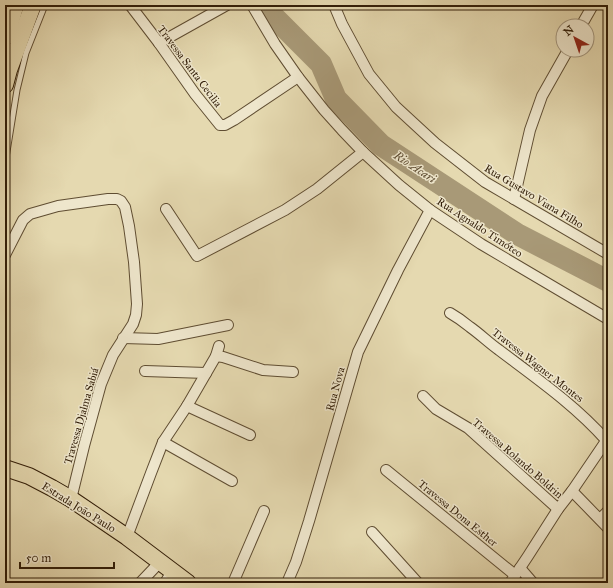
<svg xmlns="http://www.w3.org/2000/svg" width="613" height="588" viewBox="0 0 613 588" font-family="'IM FELL Great Primer',serif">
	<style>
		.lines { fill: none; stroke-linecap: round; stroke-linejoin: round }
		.river { stroke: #a89977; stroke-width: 22 }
		.service-casing { stroke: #5f4d32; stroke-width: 7 }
		.minor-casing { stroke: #5f4d32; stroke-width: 12 }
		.primary-casing { stroke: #321e08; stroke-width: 18 }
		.motorway-casing { stroke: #321e08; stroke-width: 21 }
		.service { stroke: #eee6cc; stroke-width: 5 }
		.minor { stroke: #eee6cc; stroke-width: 10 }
		.primary { stroke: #e5d9b0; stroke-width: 16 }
		.motorway { stroke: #e5d9b0; stroke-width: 19 }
		.labels { text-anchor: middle; stroke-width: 3; stroke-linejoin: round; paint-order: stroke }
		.street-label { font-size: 11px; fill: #321e08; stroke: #eee6cc }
		.water-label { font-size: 12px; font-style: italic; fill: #5b492f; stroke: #eee6cc }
	</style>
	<rect width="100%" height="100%" fill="#e5d9b0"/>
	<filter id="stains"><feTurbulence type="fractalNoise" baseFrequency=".005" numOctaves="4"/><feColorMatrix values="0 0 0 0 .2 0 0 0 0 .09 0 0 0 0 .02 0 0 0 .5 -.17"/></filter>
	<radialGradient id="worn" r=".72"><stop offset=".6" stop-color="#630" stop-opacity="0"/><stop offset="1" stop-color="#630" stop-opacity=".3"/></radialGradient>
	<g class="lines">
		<polyline class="river" points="266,5 272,15 321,64 336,99 381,145 517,234 608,281"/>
		<g class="service-casing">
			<polyline id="service" points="5,164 17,90 26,53 45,5"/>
		</g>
		<g class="minor-casing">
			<g id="minor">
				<polyline points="130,5 159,43 195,94 220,125 225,125 234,120 298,77"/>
				<polyline points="252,5 275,44 298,77 324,110 342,130 363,152 399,185 430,210 481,244 608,319"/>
				<polyline points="334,5 342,24 369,74 396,107 435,143 485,182 608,254"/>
				<polyline points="581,26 593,5"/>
				<polyline points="159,43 227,5"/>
				<polyline points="514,199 530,130 542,96 568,50"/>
				<polyline points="166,209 197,256 285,210 317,189 363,152"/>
				<polyline points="5,255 23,220 30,214 58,206 108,199 117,199 121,201 125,207 129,226 134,262 137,304 136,315 133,324 113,355 101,384 84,446 71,499"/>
				<path d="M450,313C457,317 464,322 470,327C480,334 489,343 499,350C536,378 575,405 606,440"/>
				<polyline points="123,338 158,339 228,325"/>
				<polyline points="216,356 223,357 263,370 293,372"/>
				<polyline points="145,371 206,373"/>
				<polyline points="423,396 436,409 468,428 558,509"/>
				<polyline points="187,406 250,435"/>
				<polyline points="163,442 232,481"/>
				<polyline points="386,470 515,575"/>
				<polyline points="572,491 608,528"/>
				<polyline points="600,519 608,511"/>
				<polyline points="372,532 418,583"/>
				<polyline points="127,537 151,473 163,442 187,406 216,356 219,346"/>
				<polyline points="520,568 533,583"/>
				<polyline points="140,583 160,562"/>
				<polyline points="165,583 172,571"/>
				<polyline points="233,583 264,511"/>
				<polyline points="287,583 296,562 309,521 358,352 398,270 430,210"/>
				<polyline points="510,583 528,556 558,509 572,491 608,438"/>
			</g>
		</g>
		<g class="primary-casing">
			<g id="primary">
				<polyline points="5,85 9,70 33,5"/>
				<polyline points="5,468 29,476 52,488 71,499 127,537 188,583"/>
			</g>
		</g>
		<g class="motorway-casing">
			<polyline id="motorway" points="5,36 14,5"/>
		</g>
		<use href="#service" class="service"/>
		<use href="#minor" class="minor"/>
		<use href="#primary" class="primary"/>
		<use href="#motorway" class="motorway"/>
	</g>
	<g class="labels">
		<g class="street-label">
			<text transform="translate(190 66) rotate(53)" y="4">Travessa Santa Cecilia</text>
			<text transform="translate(534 196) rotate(31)" y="4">Rua Gustavo Viana Filho</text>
			<text transform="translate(480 227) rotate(33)" y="4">Rua Agnaldo Timóteo</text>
			<text transform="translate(538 365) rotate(38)" y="4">Travessa Wagner Montes</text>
			<text transform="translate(335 389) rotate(-75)" y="4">Rua Nova</text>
			<text transform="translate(81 416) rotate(-74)" y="4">Travessa Djalma Sabiá</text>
			<text transform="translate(518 458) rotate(41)" y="4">Travessa Rolando Boldrin</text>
			<text transform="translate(79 507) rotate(32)" y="4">Estrada João Paulo</text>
			<text transform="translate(458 513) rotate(39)" y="4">Travessa Dona Esther</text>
		</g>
		<g class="water-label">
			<text transform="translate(415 167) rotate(33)" y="4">Rio Acari</text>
		</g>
	</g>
	<rect width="613" height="588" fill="none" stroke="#e5d9b0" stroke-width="20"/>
	<rect x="6" y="6" width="601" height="576" fill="none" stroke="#321e08" stroke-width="2"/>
	<rect x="10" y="10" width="593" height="568" fill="none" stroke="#321e08"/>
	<g transform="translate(575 38) rotate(320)"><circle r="19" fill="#eee6cc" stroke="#a3967e"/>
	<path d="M0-3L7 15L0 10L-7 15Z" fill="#8f2418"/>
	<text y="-6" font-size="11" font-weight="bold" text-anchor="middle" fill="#321e08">N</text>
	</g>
	<path d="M20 562v6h94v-6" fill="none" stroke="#321e08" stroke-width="2"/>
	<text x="26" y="562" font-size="12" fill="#321e08" stroke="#eee6cc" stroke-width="3" paint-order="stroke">50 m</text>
	<rect width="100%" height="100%" filter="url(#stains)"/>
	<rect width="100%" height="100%" fill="url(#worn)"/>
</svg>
